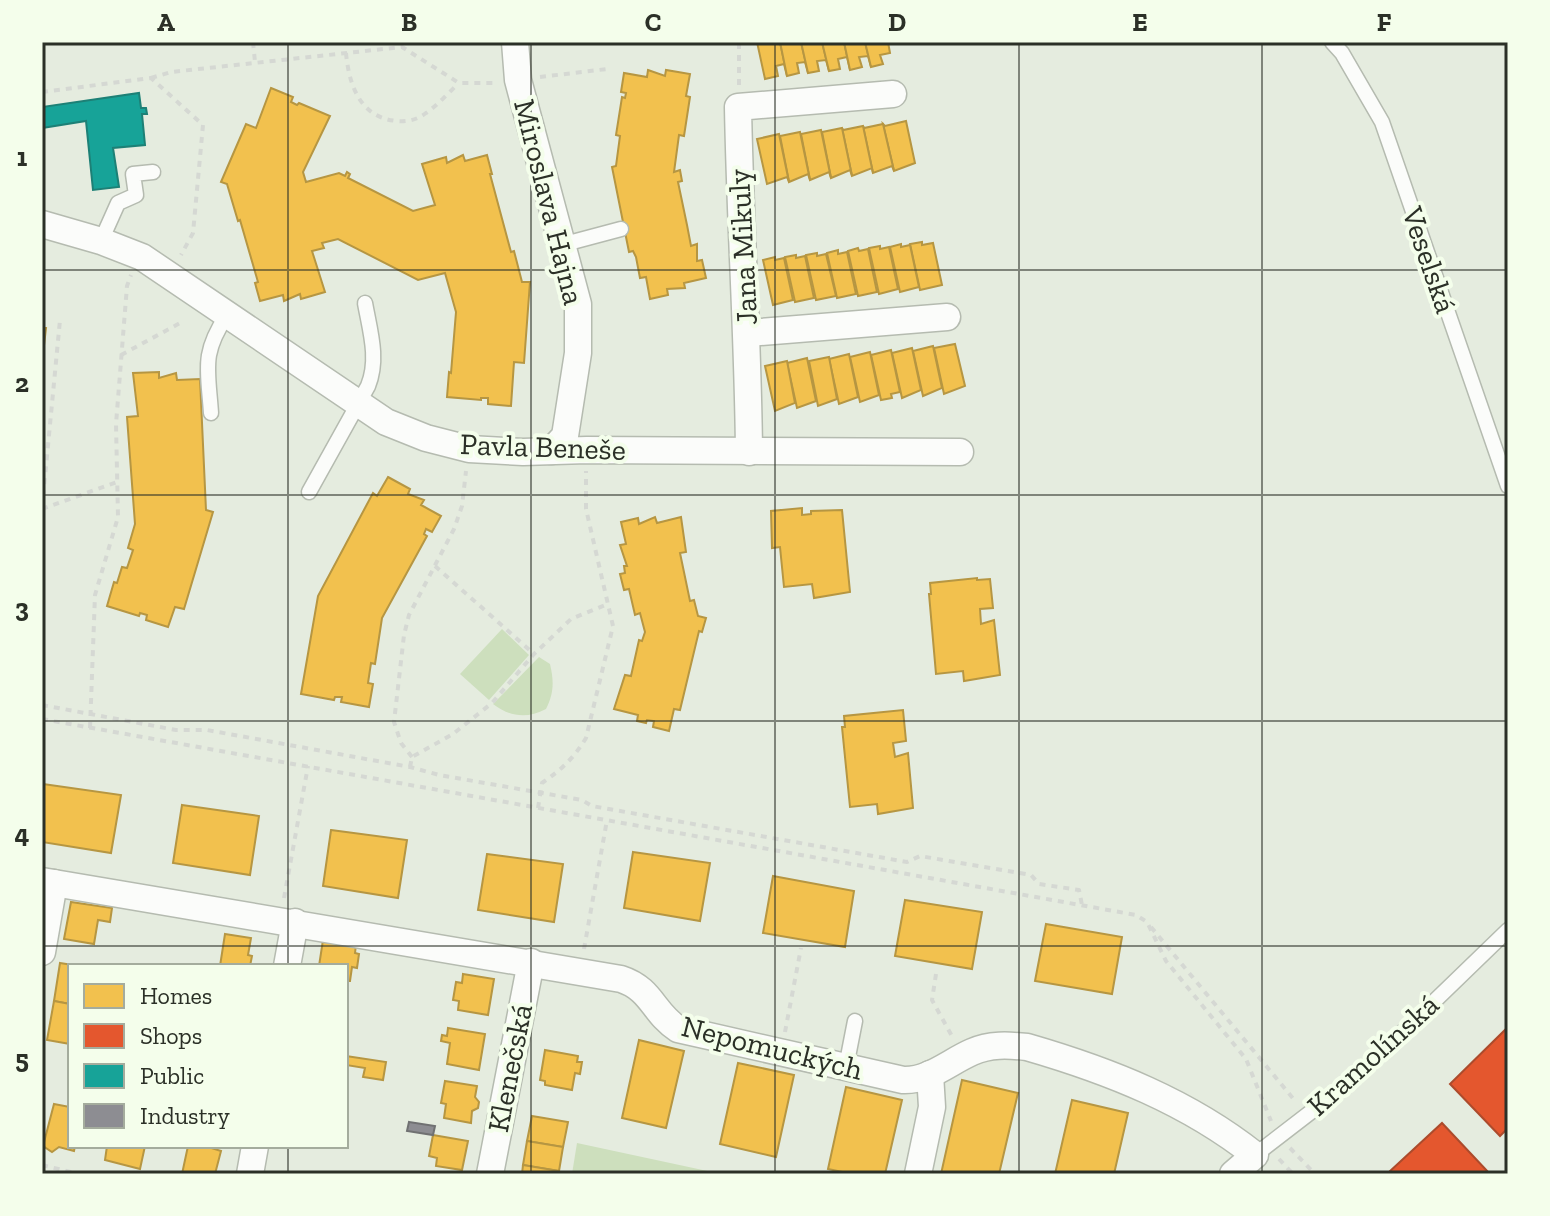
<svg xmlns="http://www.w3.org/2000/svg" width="1550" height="1216" viewBox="0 0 1550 1216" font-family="'Zilla Slab',serif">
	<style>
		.green { fill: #cddfbd }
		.homes { fill: #f2c14e; stroke: #b69642; stroke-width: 2 }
		.shops { fill: #e4572e; stroke: #ac4b2c; stroke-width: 2 }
		.public { fill: #17a398; stroke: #1d8076; stroke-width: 2 }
		.industry { fill: #8d8d92; stroke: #707172; stroke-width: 2 }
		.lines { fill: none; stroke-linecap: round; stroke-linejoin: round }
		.lane-casing { stroke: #b5bbb0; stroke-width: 17 }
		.street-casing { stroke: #b5bbb0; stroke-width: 29 }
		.path { stroke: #d5d8d3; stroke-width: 4; stroke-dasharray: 6 6; stroke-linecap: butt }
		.lane { stroke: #fbfcfa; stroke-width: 14 }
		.street { stroke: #fbfcfa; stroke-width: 26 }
		.grid { fill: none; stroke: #2b3027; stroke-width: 2; stroke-opacity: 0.55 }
		.labels { text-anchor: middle; stroke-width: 8; stroke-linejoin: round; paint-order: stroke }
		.street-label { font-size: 30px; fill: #2b3027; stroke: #f4feeb }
		.neatline { fill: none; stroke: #2b3027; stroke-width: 3 }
		.grid-label { font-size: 26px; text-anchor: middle; font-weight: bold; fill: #2b3027 }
	</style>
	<rect width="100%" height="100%" fill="#e5ecdf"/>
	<g class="green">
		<polygon points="502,629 529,655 489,700 460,674"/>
		<path d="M539,657L550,664C554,681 554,693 546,709C527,719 510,717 493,704Z"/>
		<polygon points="577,1143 712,1172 712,1174 572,1174"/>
	</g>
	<g class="homes">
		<polygon points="757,42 780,42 787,76 784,64 776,66 778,76 765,79"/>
		<polygon points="780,42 801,42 808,73 805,62 797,63 799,73 787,76"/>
		<polygon points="801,42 822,42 829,71 826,60 817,61 819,71 808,73"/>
		<polygon points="822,42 844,42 850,70 847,57 838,59 840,69 829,71"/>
		<polygon points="844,42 865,42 871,67 868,56 859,57 862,67 850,70"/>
		<polygon points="865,42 888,42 890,53 880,55 883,64 871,67"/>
		<polygon points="648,70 665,76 666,70 690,74 686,96 690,97 684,136 679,135 674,172 680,170 682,181 678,182 687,225 691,246 697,244 697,261 702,260 706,278 684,283 685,288 667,289 668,295 650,299 646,277 640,278 636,257 633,251 629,252 612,167 616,166 620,136 616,135 622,97 625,98 626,93 621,92 624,73 647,77"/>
		<polygon points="271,88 293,97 291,102 297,105 299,103 330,116 303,172 306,182 339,173 345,176 347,172 350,174 348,178 413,211 435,205 422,164 446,157 447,163 463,155 465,161 487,155 492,174 490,174 511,252 514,251 522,282 530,282 524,363 514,362 511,406 488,404 488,398 481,398 481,400 447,397 449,372 451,373 456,312 445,273 418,280 338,239 322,243 324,248 312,251 325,292 301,299 300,294 284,301 283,295 260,301 255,283 258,282 240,220 238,221 227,184 221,182 246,124 256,128"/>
		<polygon points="906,121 915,163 894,171 883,124 885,126"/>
		<polygon points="883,124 894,171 892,166 873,173 863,126 864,128"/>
		<polygon points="863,126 873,173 872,168 852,176 842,128 843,130"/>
		<polygon points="842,128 852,176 850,170 831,178 822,132"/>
		<polygon points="821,130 831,178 829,172 810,180 801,134"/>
		<polygon points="800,132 810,180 808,174 789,182 780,136"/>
		<polygon points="779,134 789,182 787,177 767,184 757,139"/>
		<polygon points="922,242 922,245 933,243 942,285 920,290 910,244"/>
		<polygon points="901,244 901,247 910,245 919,287 900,292 890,247"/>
		<polygon points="880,246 880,249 889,247 898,289 879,294 869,248"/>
		<polygon points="858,248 859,251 868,249 877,292 858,296 848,251"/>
		<polygon points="838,250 838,254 847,252 856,294 837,298 827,253"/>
		<polygon points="817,253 817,256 826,254 836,296 816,300 806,255"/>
		<polygon points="796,255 796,258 805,256 814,298 795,302 785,257"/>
		<polygon points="775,257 775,260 784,258 793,300 773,305 763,260"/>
		<polygon points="42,328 46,328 43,354 42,354"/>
		<polygon points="955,344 965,386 944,394 934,348"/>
		<polygon points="933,346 942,388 923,396 913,351"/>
		<polygon points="912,348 921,390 902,398 892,353"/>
		<polygon points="891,350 900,392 891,394 892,398 881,400 871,355"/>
		<polygon points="870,352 879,395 860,402 850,357"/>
		<polygon points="849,354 858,397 839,404 829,359"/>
		<polygon points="829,357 837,399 818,406 809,361"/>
		<polygon points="807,358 816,401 797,408 787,363"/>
		<polygon points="787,361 795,403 775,411 765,366"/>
		<polygon points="159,372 159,378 176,373 177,380 200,379 206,510 213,512 184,609 175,607 168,627 146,620 147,615 140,613 139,616 107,606 114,582 117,583 122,567 127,568 133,550 128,548 135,524 127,417 138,416 133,373"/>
		<polygon points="388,477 410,489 408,494 424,500 421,505 441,516 432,532 426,529 424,534 427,536 382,618 375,664 371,663 368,683 373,684 369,707 341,702 342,697 335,697 334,700 301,694 318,596 373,493 377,496"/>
		<polygon points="802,508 802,515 811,514 811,511 842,510 850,592 814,598 812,584 784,587 780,547 772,548 771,511"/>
		<polygon points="655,517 657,523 681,517 686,552 680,553 690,601 694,600 698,616 706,618 702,632 699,631 680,710 674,709 669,731 653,727 654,721 647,720 646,723 637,721 638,715 614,709 625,675 631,676 639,640 642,641 645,632 640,613 635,615 629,589 624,590 620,574 625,573 624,566 627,566 620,545 626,544 621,522 638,518 639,524"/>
		<polygon points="977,578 977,580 990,579 993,608 980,609 981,624 994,620 1000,675 964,681 963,671 936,674 929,594 931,594 930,583"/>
		<polygon points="903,710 906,741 893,743 895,757 908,753 913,808 878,814 877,804 850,807 842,727 845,727 844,716"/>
		<polygon points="43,784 121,795 111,853 42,842"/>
		<polygon points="182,805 259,816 250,875 173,863"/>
		<polygon points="331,830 407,840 398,898 323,886"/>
		<polygon points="633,852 710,863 700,921 624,908"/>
		<polygon points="487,854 563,864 554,922 478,910"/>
		<polygon points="773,876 854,891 845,947 763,933"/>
		<polygon points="905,900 982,912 972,969 895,956"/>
		<polygon points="71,902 112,908 110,922 98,920 94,944 64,939"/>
		<polygon points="1046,924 1122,937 1112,994 1035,981"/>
		<polygon points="225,934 251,938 248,955 252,956 250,966 220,966"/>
		<polygon points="323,940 356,945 355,953 359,954 357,968 352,967 350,981 346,981 346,966 319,966"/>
		<polygon points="60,963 79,966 70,966 70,1004 54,1001"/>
		<polygon points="463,974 494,979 488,1015 458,1010 459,1001 453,1000 456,982 462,983"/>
		<polygon points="54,1001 70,1004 70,1044 47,1040"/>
		<polygon points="448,1028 485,1034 479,1070 447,1064 450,1043 441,1041 442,1035 447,1036"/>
		<polygon points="639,1040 684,1051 666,1128 622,1118"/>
		<polygon points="545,1050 578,1056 577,1062 582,1062 580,1074 575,1073 572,1090 545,1085 545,1081 540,1080"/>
		<polygon points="346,1056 386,1062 383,1080 363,1077 365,1068 346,1065"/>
		<polygon points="738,1063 794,1075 776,1157 720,1144"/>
		<polygon points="962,1080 1018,1093 999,1174 941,1174"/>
		<polygon points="445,1081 477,1086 475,1097 479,1102 478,1108 472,1111 471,1123 444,1118 446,1104 441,1103"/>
		<polygon points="846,1087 902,1100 885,1174 852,1174 828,1169"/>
		<polygon points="1072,1100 1128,1113 1114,1174 1055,1174"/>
		<polygon points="54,1104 70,1107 70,1146 75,1146 74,1151 59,1147 52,1152 43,1146"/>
		<polygon points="532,1116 568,1122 563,1147 527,1141"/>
		<polygon points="433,1135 468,1141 462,1170 436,1166 437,1158 429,1156"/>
		<polygon points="527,1141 563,1147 559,1171 523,1165"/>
		<polygon points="107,1146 145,1146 140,1169 105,1160"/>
		<polygon points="188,1146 212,1146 211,1148 221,1151 215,1174 182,1174"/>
		<polygon points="523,1165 559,1171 559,1174 522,1174"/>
	</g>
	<g class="shops">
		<polygon points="1508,1027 1508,1128 1500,1136 1450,1084"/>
		<polygon points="1442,1123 1490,1174 1391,1174 1389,1172"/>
	</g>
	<polygon class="public" points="139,93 141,108 146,108 147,114 142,114 145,145 113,148 119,187 93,190 86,121 42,128 42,107"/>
	<polygon class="industry" points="409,1122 435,1126 433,1135 407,1131"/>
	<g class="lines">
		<g class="lane-casing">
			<g id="lane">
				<polyline points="1332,42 1342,53 1382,122 1508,486"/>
				<polyline points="101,241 118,203 136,195 133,174 153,172"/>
				<polyline points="561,245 621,229"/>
				<path d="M211,413C208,369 201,354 227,315"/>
				<path d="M309,492L368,386C379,359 370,331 365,303"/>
				<polyline points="846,1067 855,1021"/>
				<polyline points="1255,1155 1355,1078 1508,930"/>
			</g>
		</g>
		<g class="street-casing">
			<g id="street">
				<polyline points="515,42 518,80 578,304 578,353 565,436 551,451"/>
				<polyline points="42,224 101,241 142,257 386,422 426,438 469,449 523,452 587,450 960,452"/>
				<polyline points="748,333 947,317"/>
				<path d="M749,452C748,337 740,222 738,107L893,94"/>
				<path d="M42,881L621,979C652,989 653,1013 678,1029L903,1080C929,1081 949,1062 972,1052C990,1044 1008,1045 1027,1047C1110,1071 1188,1102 1255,1155L1233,1174"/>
				<polyline points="42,952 54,883"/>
				<polyline points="287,966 295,922"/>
				<polyline points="250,1174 255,1146"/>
				<polyline points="490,1174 531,962"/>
				<polyline points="918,1174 932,1107 930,1074"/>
			</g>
		</g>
		<g class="path">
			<polyline points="253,42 255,62"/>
			<path d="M346,53C349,85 360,118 397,121C407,122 417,120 426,113C438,105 448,93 458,84"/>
			<polyline points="540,77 607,69"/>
			<polyline points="151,78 171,72 402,47 459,83 496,83"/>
			<polyline points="739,85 739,42"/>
			<polyline points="42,92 151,78 203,125 193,233 181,255"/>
			<polyline points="121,355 182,322"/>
			<polyline points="42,508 60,320"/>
			<polyline points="42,509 117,482"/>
			<polyline points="435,566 534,654"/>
			<polyline points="42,705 176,730 207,730 410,767 439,775 582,800 592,806 907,862 920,856 1031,875 1039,884 1079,890 1082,905"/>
			<polyline points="42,719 1136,915 1147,922 1166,961 1246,1059 1271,1121"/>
			<polyline points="90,728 95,595 118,517 116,424 127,286 131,275"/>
			<polyline points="412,757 401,743 394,722 404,635 409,615 454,529 462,506 466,471"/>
			<polyline points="410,767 412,757 453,734 492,703 534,654 571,619 608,604"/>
			<path d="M538,808L542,783C561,770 574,758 586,738L613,626L586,509V471"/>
			<polyline points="284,898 308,766"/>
			<polyline points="1151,927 1296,1102"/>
			<polyline points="584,949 607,820"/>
			<polyline points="936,974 932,1000 953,1038"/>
			<polyline points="785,1032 801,948"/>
			<polyline points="1290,1148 1315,1174"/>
			<polyline points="1279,1159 1293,1174"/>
			<polyline points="42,1165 79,1174"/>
		</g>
		<use href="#lane" class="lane"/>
		<use href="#street" class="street"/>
	</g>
	<path class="grid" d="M288,42V966M531,42V1174M775,42V1174M1019,42V1174M1262,42V1174M42,270H1508M42,495H1508M42,721H1508M42,946H1508M288,1146V1174"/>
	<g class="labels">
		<g class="street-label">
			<text transform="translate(549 202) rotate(76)" y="10">Miroslava Hajna</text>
			<text transform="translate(743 247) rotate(-93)" y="10">Jana Mikuly</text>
			<text transform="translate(1429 260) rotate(71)" y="10">Veselská</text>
			<text transform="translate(543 447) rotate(2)" y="10">Pavla Beneše</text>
			<text transform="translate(772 1048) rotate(14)" y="10">Nepomuckých</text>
			<text transform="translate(1373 1055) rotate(-42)" y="10">Kramolínská</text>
			<text transform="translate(510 1068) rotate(-79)" y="10">Klenečská</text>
		</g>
	</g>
	<rect width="1550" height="1216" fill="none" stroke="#f4feeb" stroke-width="88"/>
	<rect x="68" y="964" width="280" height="184" fill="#f4feeb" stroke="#a4ac9d" stroke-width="2"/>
	<rect x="84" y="984" width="40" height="24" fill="#f2c14e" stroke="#a4ac9d" stroke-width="2"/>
	<text x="140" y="1004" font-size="24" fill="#2b3027">Homes</text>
	<rect x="84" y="1024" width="40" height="24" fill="#e4572e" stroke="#a4ac9d" stroke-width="2"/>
	<text x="140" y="1044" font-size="24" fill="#2b3027">Shops</text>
	<rect x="84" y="1064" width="40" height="24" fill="#17a398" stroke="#a4ac9d" stroke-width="2"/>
	<text x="140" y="1084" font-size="24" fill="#2b3027">Public</text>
	<rect x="84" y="1104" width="40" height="24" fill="#8d8d92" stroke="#a4ac9d" stroke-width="2"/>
	<text x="140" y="1124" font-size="24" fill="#2b3027">Industry</text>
	<rect x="44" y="44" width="1462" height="1128" class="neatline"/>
	<g class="grid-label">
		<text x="166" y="31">A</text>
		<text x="409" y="31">B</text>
		<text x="653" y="31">C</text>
		<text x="897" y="31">D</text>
		<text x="1140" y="31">E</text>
		<text x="1384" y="31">F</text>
		<text x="22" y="166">1</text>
		<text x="22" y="392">2</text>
		<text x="22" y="617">3</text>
		<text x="22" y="843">4</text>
		<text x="22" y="1068">5</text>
	</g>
</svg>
